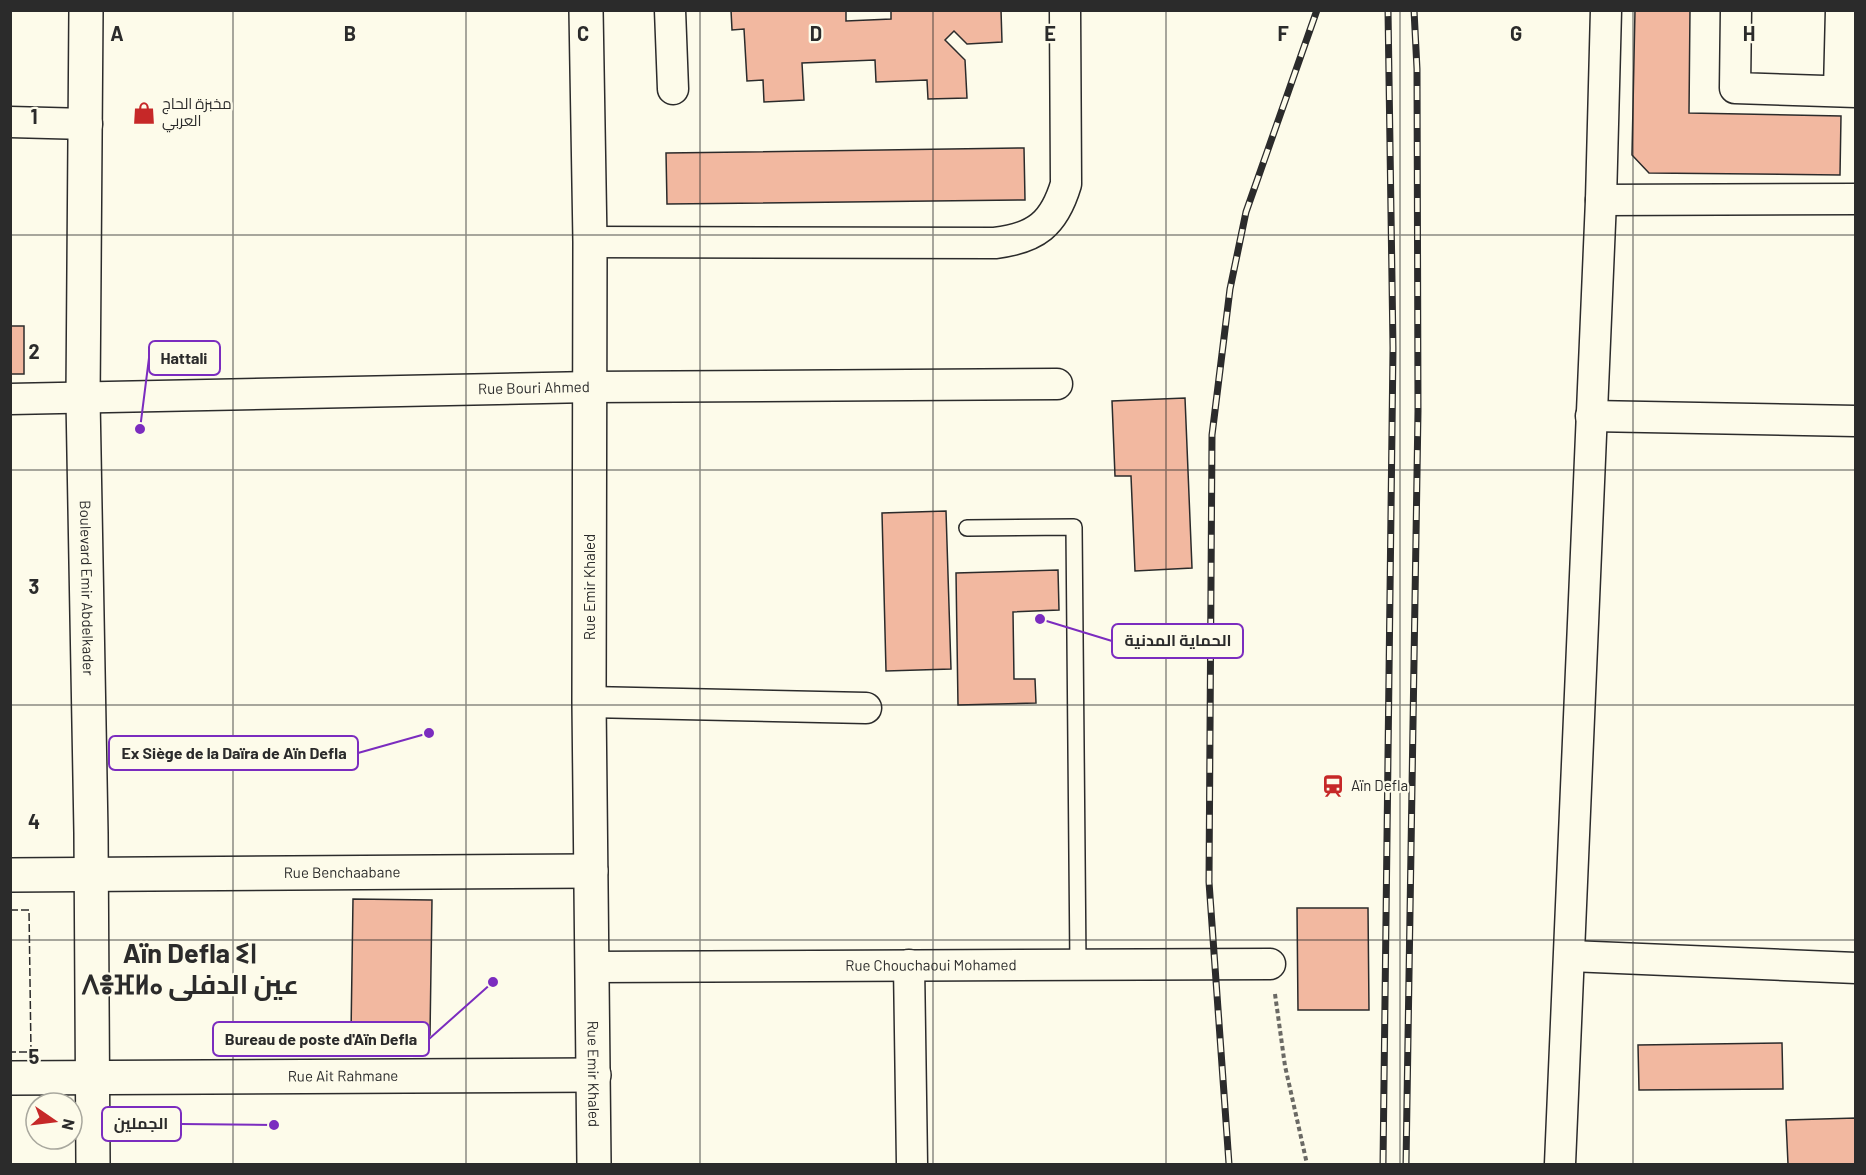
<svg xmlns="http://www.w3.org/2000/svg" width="1866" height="1175" viewBox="0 0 1866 1175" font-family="Barlow,Cairo,'Noto Sans Tifinagh',sans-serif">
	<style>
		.building { fill: #f2b8a0; stroke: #2b2b2b; stroke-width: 1.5 }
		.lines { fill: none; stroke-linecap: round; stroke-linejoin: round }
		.service-casing { stroke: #2b2b2b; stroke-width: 18 }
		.minor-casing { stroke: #2b2b2b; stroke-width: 33 }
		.tertiary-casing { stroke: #2b2b2b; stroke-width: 36 }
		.primary-casing { stroke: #2b2b2b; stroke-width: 36 }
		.path { stroke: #6a6964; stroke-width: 4; stroke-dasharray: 4.5 3; stroke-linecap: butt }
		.service { stroke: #fdfbea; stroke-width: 15 }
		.minor { stroke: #fdfbea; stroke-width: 30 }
		.tertiary { stroke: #fdfbea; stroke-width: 33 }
		.primary { stroke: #fdfbea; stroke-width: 33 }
		.rail-casing { stroke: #2b2b2b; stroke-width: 7 }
		.rail { stroke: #fdfbea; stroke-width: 4.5; stroke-dasharray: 14; stroke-linecap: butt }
		.fence { stroke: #2b2b2b; stroke-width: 1.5; stroke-dasharray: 8 3; stroke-linecap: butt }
		.grid { fill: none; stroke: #2b2b2b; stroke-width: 1.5; stroke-opacity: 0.55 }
		.labels { text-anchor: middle; stroke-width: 4.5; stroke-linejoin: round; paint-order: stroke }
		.poi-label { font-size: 15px; fill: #2b2b2b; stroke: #fdfbea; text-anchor: start }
		.street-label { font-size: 15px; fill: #2b2b2b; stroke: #fdfbea }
		.town-label { font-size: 27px; font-weight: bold; fill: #2b2b2b; stroke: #fdfbea }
		.grid-label { font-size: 20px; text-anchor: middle; font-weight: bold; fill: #2b2b2b; stroke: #fdfbea; stroke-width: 4.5; stroke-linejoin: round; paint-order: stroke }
		.leader { fill: none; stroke: #7b2cbf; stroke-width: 2 }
		.callout-dot { fill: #7b2cbf; stroke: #fdfbea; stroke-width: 2 }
		.callout { fill: #fdfbea; stroke: #7b2cbf; stroke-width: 2 }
		.callout-label { font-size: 16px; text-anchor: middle; font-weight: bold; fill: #2b2b2b }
	</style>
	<rect width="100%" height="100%" fill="#fdfbea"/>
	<g class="building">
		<polygon points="731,10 846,10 846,21 891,19 891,10 1001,10 1002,42 967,44 954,31 945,40 965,60 967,98 928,99 927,80 876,82 875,60 802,63 804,100 764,102 763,80 747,81 744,29 732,30"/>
		<polygon points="1635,10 1690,10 1689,113 1841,116 1840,175 1649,173 1632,155"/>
		<polygon points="1024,148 1025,200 667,204 666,153"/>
		<rect x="10" y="326" width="14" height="48"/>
		<polygon points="1185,398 1192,568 1135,571 1131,476 1115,476 1112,401"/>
		<polygon points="946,511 951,669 886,671 882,513"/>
		<polygon points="1058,570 1059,610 1013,612 1014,679 1035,679 1036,703 958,705 956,573"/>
		<polygon points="353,899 432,900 430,1035 351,1034"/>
		<polygon points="1297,908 1368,908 1369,1010 1298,1010"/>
		<polygon points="1782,1043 1783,1089 1639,1090 1638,1045"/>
		<polygon points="1856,1118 1856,1164 1788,1164 1786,1120"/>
	</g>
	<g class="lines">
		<g class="service-casing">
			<polyline id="service" points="967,528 1074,527 1078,965"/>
		</g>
		<g class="minor-casing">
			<g id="minor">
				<polyline points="670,10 673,89"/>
				<polyline points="1736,10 1735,88 1856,92"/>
				<polyline points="1839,90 1841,10"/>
				<polyline points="10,122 87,124"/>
				<polyline points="1601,200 1856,199"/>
				<path d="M590,242L995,243C1036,238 1054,224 1066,184L1065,10"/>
				<path id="s1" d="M10,399L590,387L1057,384"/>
				<polyline points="1591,416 1856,421"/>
				<polyline points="589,702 866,708"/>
				<polyline points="1570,956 1856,968"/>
				<polyline points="909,965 912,1164"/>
				<path id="s2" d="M592,967L1270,964"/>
				<polyline points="1560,1164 1601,200 1606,10"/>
			</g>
		</g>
		<g class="tertiary-casing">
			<g id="tertiary">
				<path id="s3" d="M586,10L590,242L589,702L594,1164"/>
				<path id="s4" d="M10,875L591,871"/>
				<path id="s5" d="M10,1078L594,1075"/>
			</g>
		</g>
		<g class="primary-casing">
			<g id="primary">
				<path id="s6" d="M86,10L83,399L91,833L93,1164"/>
			</g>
		</g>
		<polyline class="path" points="1275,994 1285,1066 1307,1164"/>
		<use href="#service" class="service"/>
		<use href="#minor" class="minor"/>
		<use href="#tertiary" class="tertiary"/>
		<use href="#primary" class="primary"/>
		<g class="rail-casing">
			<g id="rail">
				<polyline points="1229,1164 1209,882 1212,435 1230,289 1246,212 1317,10"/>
				<polyline points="1383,1164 1393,348 1388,10"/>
				<polyline points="1406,1164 1418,411 1417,69 1414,10"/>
			</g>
		</g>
		<use href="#rail" class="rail"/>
		<polyline class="fence" points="10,910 29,910 31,1052 10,1052"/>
	</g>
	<path class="grid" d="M233,10V1164M466,10V1164M700,10V1164M933,10V1164M1166,10V1164M1400,10V1164M1633,10V1164M10,235H1856M10,470H1856M10,705H1856M10,940H1856"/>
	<defs>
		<g id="shop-bare" transform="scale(1.8)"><path d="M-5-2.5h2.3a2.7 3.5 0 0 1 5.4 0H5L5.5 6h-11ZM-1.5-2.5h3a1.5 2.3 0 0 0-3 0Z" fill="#c62828" stroke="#fdfbea" stroke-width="2.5" paint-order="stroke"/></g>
		<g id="station-bare" transform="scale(1.8)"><path d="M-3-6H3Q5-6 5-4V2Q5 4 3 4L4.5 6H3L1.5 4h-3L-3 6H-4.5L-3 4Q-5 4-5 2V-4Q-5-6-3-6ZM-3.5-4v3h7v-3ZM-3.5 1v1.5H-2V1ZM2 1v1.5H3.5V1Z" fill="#c62828" stroke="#fdfbea" stroke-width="2.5" paint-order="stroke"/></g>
	</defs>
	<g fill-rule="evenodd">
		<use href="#shop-bare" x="144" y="113"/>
		<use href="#station-bare" x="1333" y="786"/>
	</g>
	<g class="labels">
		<g class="poi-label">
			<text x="162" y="109">مخبزة الحاج<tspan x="162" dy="17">العربي</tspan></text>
			<text x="1351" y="791">Aïn Defla</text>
		</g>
		<g class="street-label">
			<text dy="5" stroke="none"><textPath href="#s1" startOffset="524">Rue Bouri Ahmed</textPath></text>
			<text dy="5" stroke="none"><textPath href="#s6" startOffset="578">Boulevard Emir Abdelkader</textPath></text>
			<text transform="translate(590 587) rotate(-90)" y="5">Rue Emir Khaled</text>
			<text dy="5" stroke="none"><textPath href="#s4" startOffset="332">Rue Benchaabane</textPath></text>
			<text dy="5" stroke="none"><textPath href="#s2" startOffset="339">Rue Chouchaoui Mohamed</textPath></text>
			<text dy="5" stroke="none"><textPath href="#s3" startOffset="1064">Rue Emir Khaled</textPath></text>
			<text dy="5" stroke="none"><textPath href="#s5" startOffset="333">Rue Ait Rahmane</textPath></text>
		</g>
		<g class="town-label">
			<text x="190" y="963">Aïn Defla ⵉⵏ<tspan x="190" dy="31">ⴷⴻⴼⵍⴰ عين الدفلى</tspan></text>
		</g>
	</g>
	<g class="grid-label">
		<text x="117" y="41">A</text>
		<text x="350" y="41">B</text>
		<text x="583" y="41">C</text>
		<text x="816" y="41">D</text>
		<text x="1050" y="41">E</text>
		<text x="1283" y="41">F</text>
		<text x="1516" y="41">G</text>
		<text x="1749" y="41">H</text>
		<text x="34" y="124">1</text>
		<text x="34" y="359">2</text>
		<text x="34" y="594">3</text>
		<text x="34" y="829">4</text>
		<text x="34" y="1064">5</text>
	</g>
	<path class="leader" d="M140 429L149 358M1040 619L1112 641M429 733L358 753M493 982L429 1039M274 1125L181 1124"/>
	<g class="callout-dot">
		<circle cx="140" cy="429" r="6"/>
		<circle cx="1040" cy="619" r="6"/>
		<circle cx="429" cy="733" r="6"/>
		<circle cx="493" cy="982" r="6"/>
		<circle cx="274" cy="1125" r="6"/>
	</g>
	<g class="callout">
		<rect x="149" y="341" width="71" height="34" rx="6"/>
		<rect x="1112" y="624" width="131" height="34" rx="6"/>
		<rect x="109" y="736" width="249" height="34" rx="6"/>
		<rect x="213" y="1022" width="216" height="34" rx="6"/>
		<rect x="102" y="1107" width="79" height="34" rx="6"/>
	</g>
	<g class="callout-label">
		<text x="184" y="364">Hattali</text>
		<text x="1178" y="646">الحماية المدنية</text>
		<text x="234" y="759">Ex Siège de la Daïra de Aïn Defla</text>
		<text x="321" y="1045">Bureau de poste d'Aïn Defla</text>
		<text x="141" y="1129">الجملين</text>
	</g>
	<rect width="1866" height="1175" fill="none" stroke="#2b2b2b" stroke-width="24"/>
	<g transform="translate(54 1121) rotate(104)"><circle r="28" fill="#fdfbea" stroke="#a9a89e" stroke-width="1.5"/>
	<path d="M0-4.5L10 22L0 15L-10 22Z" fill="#c62828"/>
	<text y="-9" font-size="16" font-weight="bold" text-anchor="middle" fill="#2b2b2b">N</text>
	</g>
</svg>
